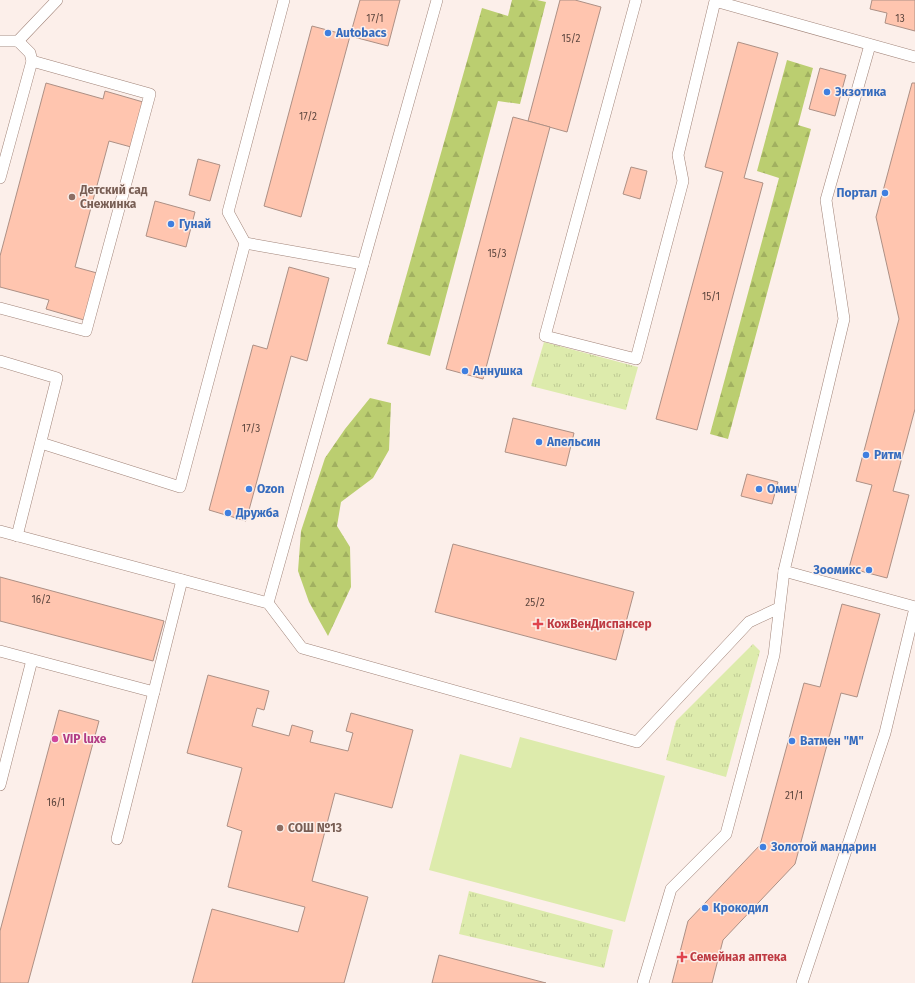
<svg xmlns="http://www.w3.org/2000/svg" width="915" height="983" viewBox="0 0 915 983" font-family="'Fira Sans',sans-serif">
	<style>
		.grass { fill: url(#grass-tufts) }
		.forest { fill: url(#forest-firs) }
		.garden { fill: #ddebac }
		.building { fill: #ffc5af; stroke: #ad9085 }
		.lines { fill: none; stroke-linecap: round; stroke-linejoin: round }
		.service-casing { stroke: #a18479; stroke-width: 12 }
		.service { stroke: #fff; stroke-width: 11 }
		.shop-dot { fill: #3f7fe0; stroke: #fcefea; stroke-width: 1.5 }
		.education-dot { fill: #8d6e63; stroke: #fcefea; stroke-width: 1.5 }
		.health-dot { fill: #e0444e; stroke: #fcefea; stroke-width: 1.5 }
		.hotel-dot { fill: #d1479c; stroke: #fcefea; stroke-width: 1.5 }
		.labels { text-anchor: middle; stroke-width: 3; stroke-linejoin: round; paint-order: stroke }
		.number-label { font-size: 10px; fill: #5d463e }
		.shop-label { font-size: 12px; font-weight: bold; fill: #366cbe; stroke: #fcefea; text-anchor: start }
		.education-label { font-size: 12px; font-weight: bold; fill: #785e54; stroke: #fcefea; text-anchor: start }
		.health-label { font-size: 12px; font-weight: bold; fill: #be3a42; stroke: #fcefea; text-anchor: start }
		.hotel-label { font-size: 12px; font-weight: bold; fill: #b23c85; stroke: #fcefea; text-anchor: start }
	</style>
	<defs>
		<pattern id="grass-tufts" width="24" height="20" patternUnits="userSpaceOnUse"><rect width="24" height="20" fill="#ddebac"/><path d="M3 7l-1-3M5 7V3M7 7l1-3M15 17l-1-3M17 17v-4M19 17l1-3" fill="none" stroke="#bec993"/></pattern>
		<pattern id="forest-firs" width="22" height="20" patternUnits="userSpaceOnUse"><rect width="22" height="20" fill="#bbce70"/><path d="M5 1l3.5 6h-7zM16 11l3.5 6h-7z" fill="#a1b060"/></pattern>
	</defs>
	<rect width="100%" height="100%" fill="#fcefea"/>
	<g class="grass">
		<polygon points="544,342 638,367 626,410 531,386"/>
		<polygon points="753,644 760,651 726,777 666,760 676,721"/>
		<polygon points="469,891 613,930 604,968 459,934"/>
	</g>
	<g class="forest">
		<polygon points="512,0 537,0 546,2 520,104 498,101 430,356 387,344 482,8 508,16"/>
		<polygon points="787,60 813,68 798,125 811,129 728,439 710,434 779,178 757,171"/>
		<polygon points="370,398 391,403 389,450 373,478 341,502 337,526 350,547 351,587 328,636 309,602 298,571 301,531 325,458 345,429"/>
	</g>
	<polygon class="garden" points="520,737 665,776 625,922 429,870 460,754 511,768"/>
	<g class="building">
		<polygon points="360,0 400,0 388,46 350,36"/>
		<polygon points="560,0 575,0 601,7 567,132 528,121"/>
		<polygon points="872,0 915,0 915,31 885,23 887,13 870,9"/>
		<polygon points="312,26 350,36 301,217 264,206"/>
		<polygon points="738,42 778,53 744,178 763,183 697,430 656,419 723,172 705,167"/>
		<polygon points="820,68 846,75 835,116 809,109"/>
		<polygon points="46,83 103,99 105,91 143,102 131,147 109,141 75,267 97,273 84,320 46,309 49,300 0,287 0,256"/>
		<polygon points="912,83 915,83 915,409 893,491 909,495 887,578 849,568 872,485 856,481 899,319 876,217"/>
		<polygon points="513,117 550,127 483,379 446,369"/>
		<polygon points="198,159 220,165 210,201 189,195"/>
		<polygon points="631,167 647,171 640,199 623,194"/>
		<polygon points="155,201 195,212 186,247 146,236"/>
		<polygon points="289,267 329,278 307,361 291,356 246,521 209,510 253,345 267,349"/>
		<polygon points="513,418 574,433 566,466 505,452"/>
		<polygon points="747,474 778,482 772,504 741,496"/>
		<polygon points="453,544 634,592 616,660 435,612"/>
		<polygon points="0,577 164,621 153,661 0,621"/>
		<polygon points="842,604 880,614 857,697 841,693 795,864 723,940 712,983 672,983 688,921 760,845 804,683 820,687"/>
		<polygon points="208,675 269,691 264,710 257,708 252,726 289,736 292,725 313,731 310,742 348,751 353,733 346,731 351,713 413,730 392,808 335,793 312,881 368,897 344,983 192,983 212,909 298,932 305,907 228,887 242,831 227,826 242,768 187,753"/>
		<polygon points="59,710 99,721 28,983 0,983 0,931"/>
		<polygon points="439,955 546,983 432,983"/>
	</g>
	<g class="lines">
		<g class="service-casing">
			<g id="service">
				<polyline points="636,0 545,336 636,359 683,181 678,155 715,1 915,57"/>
				<polyline points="0,41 18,41 57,0"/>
				<polyline points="870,45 826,200 844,319 784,571 915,607"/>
				<polyline points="0,178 32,61 30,53 18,41"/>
				<polyline points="245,243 363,264"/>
				<polyline points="0,308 86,331 150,94 32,61"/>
				<polyline points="0,361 57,378 17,536"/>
				<polyline points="41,443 180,487 245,243 228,212 284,0"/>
				<polyline points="0,531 268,603 302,648 637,742 749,622 779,608"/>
				<polyline points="268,603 437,0"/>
				<polyline points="0,651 154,692"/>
				<polyline points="0,785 32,660"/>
				<polyline points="117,839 182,580"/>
				<polyline points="643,983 671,889 726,834 774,655 784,571"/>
				<polyline points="802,983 885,733 915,608"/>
			</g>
		</g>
		<use href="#service" class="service"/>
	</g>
	<g class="shop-dot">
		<circle cx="328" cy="33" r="4"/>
		<circle cx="827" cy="92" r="4"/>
		<circle cx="885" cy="193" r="4"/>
		<circle cx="171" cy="224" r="4"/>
		<circle cx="465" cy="371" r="4"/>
		<circle cx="539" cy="442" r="4"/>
		<circle cx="866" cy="455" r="4"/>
		<circle cx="249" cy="489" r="4"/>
		<circle cx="759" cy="489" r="4"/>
		<circle cx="228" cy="513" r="4"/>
		<circle cx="869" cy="570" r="4"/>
		<circle cx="792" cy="741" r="4"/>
		<circle cx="763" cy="847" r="4"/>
		<circle cx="705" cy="908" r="4"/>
	</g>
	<g class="education-dot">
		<circle cx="72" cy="197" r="4"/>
		<circle cx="280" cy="828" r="4"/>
	</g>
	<g class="health-dot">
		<path d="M536 618h4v4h4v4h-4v4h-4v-4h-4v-4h4z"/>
		<path d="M680 951h4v4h4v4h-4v4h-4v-4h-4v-4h4z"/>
	</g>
	<circle class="hotel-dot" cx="55" cy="739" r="4"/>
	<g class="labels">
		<g class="number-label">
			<text x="375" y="22">17/1</text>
			<text x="900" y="22">13</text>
			<text x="571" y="42">15/2</text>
			<text x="308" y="120">17/2</text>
			<text x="497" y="257">15/3</text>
			<text x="711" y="300">15/1</text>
			<text x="251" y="432">17/3</text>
			<text x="41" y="603">16/2</text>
			<text x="535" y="606">25/2</text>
			<text x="794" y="799">21/1</text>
			<text x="56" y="806">16/1</text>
		</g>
		<g class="shop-label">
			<text x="336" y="37">Autobacs</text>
			<text x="835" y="96">Экзотика</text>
			<text x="877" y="197" text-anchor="end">Портал</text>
			<text x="179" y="228">Гунай</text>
			<text x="473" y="375">Аннушка</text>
			<text x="547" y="446">Апельсин</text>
			<text x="874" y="459">Ритм</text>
			<text x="257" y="493">Ozon</text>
			<text x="767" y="493">Омич</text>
			<text x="236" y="517">Дружба</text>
			<text x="861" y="574" text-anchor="end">Зоомикс</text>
			<text x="800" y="745">Ватмен "М"</text>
			<text x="771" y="851">Золотой мандарин</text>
			<text x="713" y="912">Крокодил</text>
		</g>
		<g class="education-label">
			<text x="80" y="194">Детский сад<tspan x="80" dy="14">Снежинка</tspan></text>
			<text x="288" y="832">СОШ №13</text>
		</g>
		<g class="health-label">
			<text x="547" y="628">КожВенДиспансер</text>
			<text x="690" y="961">Семейная аптека</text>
		</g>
		<g class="hotel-label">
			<text x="63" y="743">VIP luxe</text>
		</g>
	</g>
</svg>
